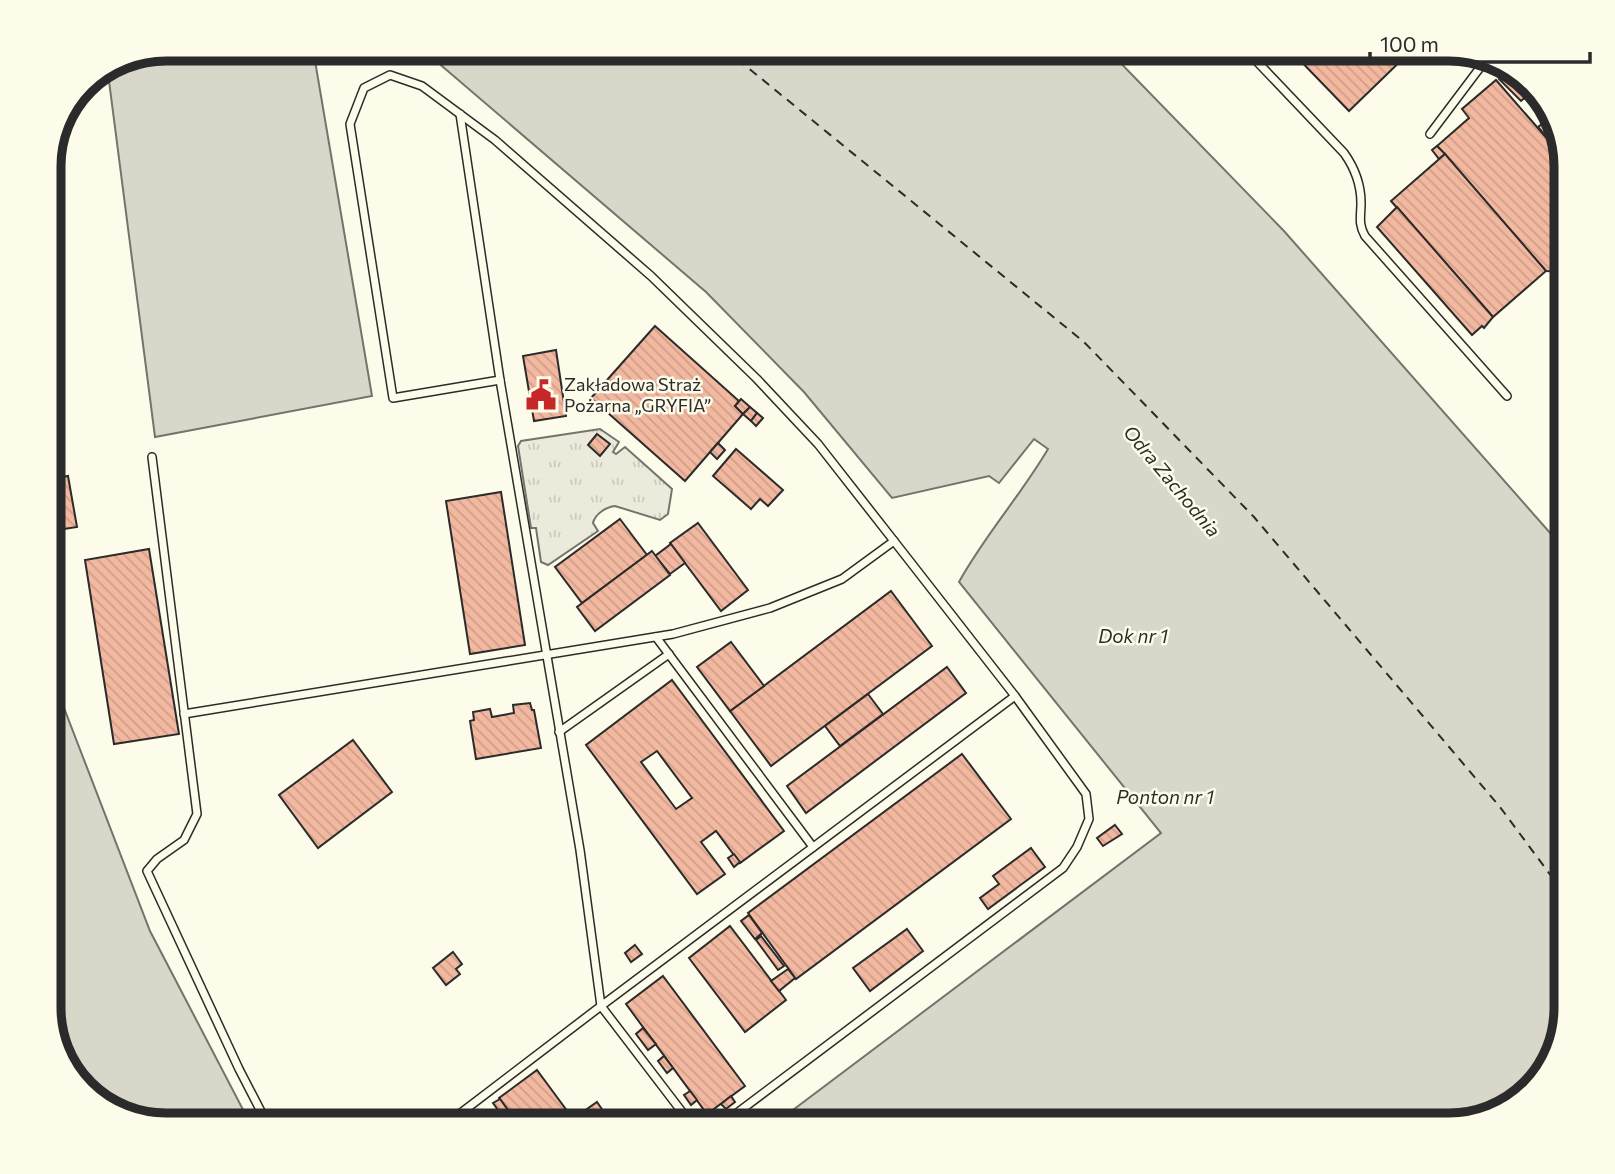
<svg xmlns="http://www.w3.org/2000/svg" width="1615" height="1174" viewBox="0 0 1615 1174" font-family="Commissioner,sans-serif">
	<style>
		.grass { fill: url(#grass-tufts); stroke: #74746e; stroke-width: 2 }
		.water { fill: #d8d7c9; stroke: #74746e; stroke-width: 2 }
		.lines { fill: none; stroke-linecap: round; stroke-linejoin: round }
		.ferry { stroke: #2b2b2b; stroke-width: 2; stroke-dasharray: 9 7; stroke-linecap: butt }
		.building { fill: url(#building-back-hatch); stroke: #2b2b2b; stroke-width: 2; fill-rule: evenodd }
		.service-casing { stroke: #2b2b2b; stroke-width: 10 }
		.service { stroke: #fdfbea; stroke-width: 7 }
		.labels { text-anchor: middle; stroke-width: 5; stroke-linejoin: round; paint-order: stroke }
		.poi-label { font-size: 18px; fill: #2b2b2b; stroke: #fdfbea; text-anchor: start }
		.water-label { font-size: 19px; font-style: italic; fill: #2b2b2b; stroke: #fdfbea }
		.rim { fill: none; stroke: #2b2b2b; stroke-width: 9 }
	</style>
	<defs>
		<pattern id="grass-tufts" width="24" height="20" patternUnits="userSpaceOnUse" patternTransform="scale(1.75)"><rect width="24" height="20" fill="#ecebdb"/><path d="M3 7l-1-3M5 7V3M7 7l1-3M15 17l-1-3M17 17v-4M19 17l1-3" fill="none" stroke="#cbcabc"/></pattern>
		<pattern id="building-back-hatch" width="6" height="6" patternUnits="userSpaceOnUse" patternTransform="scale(1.75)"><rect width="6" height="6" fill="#f2b8a0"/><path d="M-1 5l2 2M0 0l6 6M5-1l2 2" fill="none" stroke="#d09e8a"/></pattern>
	</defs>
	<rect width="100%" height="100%" fill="#fdfbea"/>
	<path class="grass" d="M600,429L619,442L613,452L616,454L625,447L672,489L668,514L660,520L615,506C606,507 595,514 593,523L598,531L548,565L541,562L536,528H531L518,446L521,441Z"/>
	<g class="water">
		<polygon points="166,49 313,49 372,396 155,437 109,81 115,69"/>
		<path d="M422,49H1107L1284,231L1566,551V1008L1542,1079L1501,1113L1449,1125H773L1161,833L959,582C985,535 1021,495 1048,449L1034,439L999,483L989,476L892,498L804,392L706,292Z"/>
		<polygon points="49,669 150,931 251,1125 166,1125 95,1101 61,1060 49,1015"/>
	</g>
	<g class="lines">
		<polyline class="ferry" points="725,49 1084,342 1254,517 1500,807 1566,896"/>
	</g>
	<g class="building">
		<polygon points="1289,49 1413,49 1349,111"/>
		<polygon points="1508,70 1529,94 1521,101 1499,79"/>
		<polygon points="1508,70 1520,73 1537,93 1532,97"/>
		<polygon points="1496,80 1564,158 1566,272 1546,271 1437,146 1469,118 1462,109"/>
		<polygon points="1546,121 1559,136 1564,158 1538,127"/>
		<polygon points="1437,146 1445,154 1439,159 1432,150"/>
		<polygon points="1445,154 1546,271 1493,317 1391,201"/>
		<polygon points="1397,207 1493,317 1484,328 1482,326 1472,335 1377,227"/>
		<polygon points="655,326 739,401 735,406 743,414 685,481 591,398"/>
		<polygon points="556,350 566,416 534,421 523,356"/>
		<polygon points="741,399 750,407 743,414 735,406"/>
		<polygon points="750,407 757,413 751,421 743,414"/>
		<polygon points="757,413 763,418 756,426 751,421"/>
		<polygon points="597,434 610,444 600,456 588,445"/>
		<polygon points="718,443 725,450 717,459 710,452"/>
		<polygon points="736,449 783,490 768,506 760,499 751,509 713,476"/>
		<polygon points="68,476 77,527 51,531 49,479"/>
		<polygon points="501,492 525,645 470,654 446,501"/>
		<polygon points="620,519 647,555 582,603 555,567"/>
		<polygon points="698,523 748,590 721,611 670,543"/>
		<polygon points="671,544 685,563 670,574 655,556"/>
		<polygon points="149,549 179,734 114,744 85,560"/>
		<polygon points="652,551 670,575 595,631 577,607"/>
		<polygon points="891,591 932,646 771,766 730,711"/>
		<polygon points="731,642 764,686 730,711 697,667"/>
		<polygon points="947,667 966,693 806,813 787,786"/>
		<path d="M672,680L784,831L740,863L716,831L701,842L725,874L697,894L586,745ZM657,751L692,798L676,809L641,762Z"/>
		<polygon points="868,694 883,714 840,746 825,726"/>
		<polygon points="530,703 532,710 534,710 541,748 476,759 470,721 474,720 473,712 490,709 492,717 514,713 513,705"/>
		<polygon points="353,740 392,792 318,848 279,795"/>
		<polygon points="962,754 1011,819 796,979 748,913"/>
		<polygon points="1115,825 1122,834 1103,846 1097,838"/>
		<polygon points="1031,848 1045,867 988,909 980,898 999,884 993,876"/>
		<polygon points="734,854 740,862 734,867 728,858"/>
		<polygon points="749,915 762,933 755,939 741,921"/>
		<polygon points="730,926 786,1000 745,1032 689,958"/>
		<polygon points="907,929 923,951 870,991 853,968"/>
		<polygon points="761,936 784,966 778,970 756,940"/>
		<polygon points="635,945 642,954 631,962 625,953"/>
		<polygon points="453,952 462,964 456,969 460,974 446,985 433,968"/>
		<polygon points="788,969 795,978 779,991 771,981"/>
		<polygon points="663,976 745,1086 707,1114 626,1004"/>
		<polygon points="643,1028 656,1044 648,1050 636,1034"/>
		<polygon points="664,1056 673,1068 667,1073 658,1061"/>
		<polygon points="537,1070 576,1123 574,1125 519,1125 499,1098"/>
		<polygon points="690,1091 697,1100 691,1105 684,1095"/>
		<polygon points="731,1096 735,1102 726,1109 721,1104"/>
		<polygon points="500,1099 516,1121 511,1125 509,1125 493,1103"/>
		<polygon points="597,1102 606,1115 596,1122 587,1109"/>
		<polygon points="607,1114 615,1125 597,1125 596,1123"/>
	</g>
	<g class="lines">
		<g class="service-casing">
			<g id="service">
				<path d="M1245,49L1344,153C1354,167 1361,185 1361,203C1361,216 1358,224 1365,236L1507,396"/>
				<polyline points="460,114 500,380 580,850 601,1006 1015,696"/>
				<polyline points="1430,134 1485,61"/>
				<polyline points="1560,449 1566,376"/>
				<polyline points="152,457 197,814 184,840 157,859 147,871 239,1069 268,1125"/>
				<polyline points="656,637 813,847"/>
				<polyline points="184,714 673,634 770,608 842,579 894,541 818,444 757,379 651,276 495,140 422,86 390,75 364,88 350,124 393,398 500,380"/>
				<polyline points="559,732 669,654"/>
				<polyline points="445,1125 601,1006 692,1125"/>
				<polyline points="721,1125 1063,868 1077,847 1089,819 1086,794 1015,696 894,541"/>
			</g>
		</g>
		<use href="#service" class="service"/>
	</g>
	<defs>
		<g id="civic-bare" transform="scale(2.415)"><path d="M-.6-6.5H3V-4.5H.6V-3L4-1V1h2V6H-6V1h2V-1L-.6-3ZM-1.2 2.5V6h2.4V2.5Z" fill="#c62828" stroke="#fdfbea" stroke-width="2.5" paint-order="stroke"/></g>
	</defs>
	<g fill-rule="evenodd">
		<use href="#civic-bare" x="541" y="395"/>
	</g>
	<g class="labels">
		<g class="poi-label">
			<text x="564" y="391">Zakładowa Straż<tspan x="564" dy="21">Pożarna „GRYFIA”</tspan></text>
		</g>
		<g class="water-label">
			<text transform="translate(1172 481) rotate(50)" y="7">Odra Zachodnia</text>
			<text x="1133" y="643">Dok nr 1</text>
			<text x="1165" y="804">Ponton nr 1</text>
		</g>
	</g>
	<path d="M0 0H1615V1174H0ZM166 61H1449A105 105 0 0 1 1554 166V1008A105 105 0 0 1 1449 1113H166A105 105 0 0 1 61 1008V166A105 105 0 0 1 166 61Z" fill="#fdfbea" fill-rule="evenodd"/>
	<path class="rim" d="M166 61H1449A105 105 0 0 1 1554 166V1008A105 105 0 0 1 1449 1113H166A105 105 0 0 1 61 1008V166A105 105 0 0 1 166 61Z"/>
	<path d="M1370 52v10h220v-10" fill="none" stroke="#2b2b2b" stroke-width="3.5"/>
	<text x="1380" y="52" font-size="21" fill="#2b2b2b" stroke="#fdfbea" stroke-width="5" paint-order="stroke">100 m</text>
</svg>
